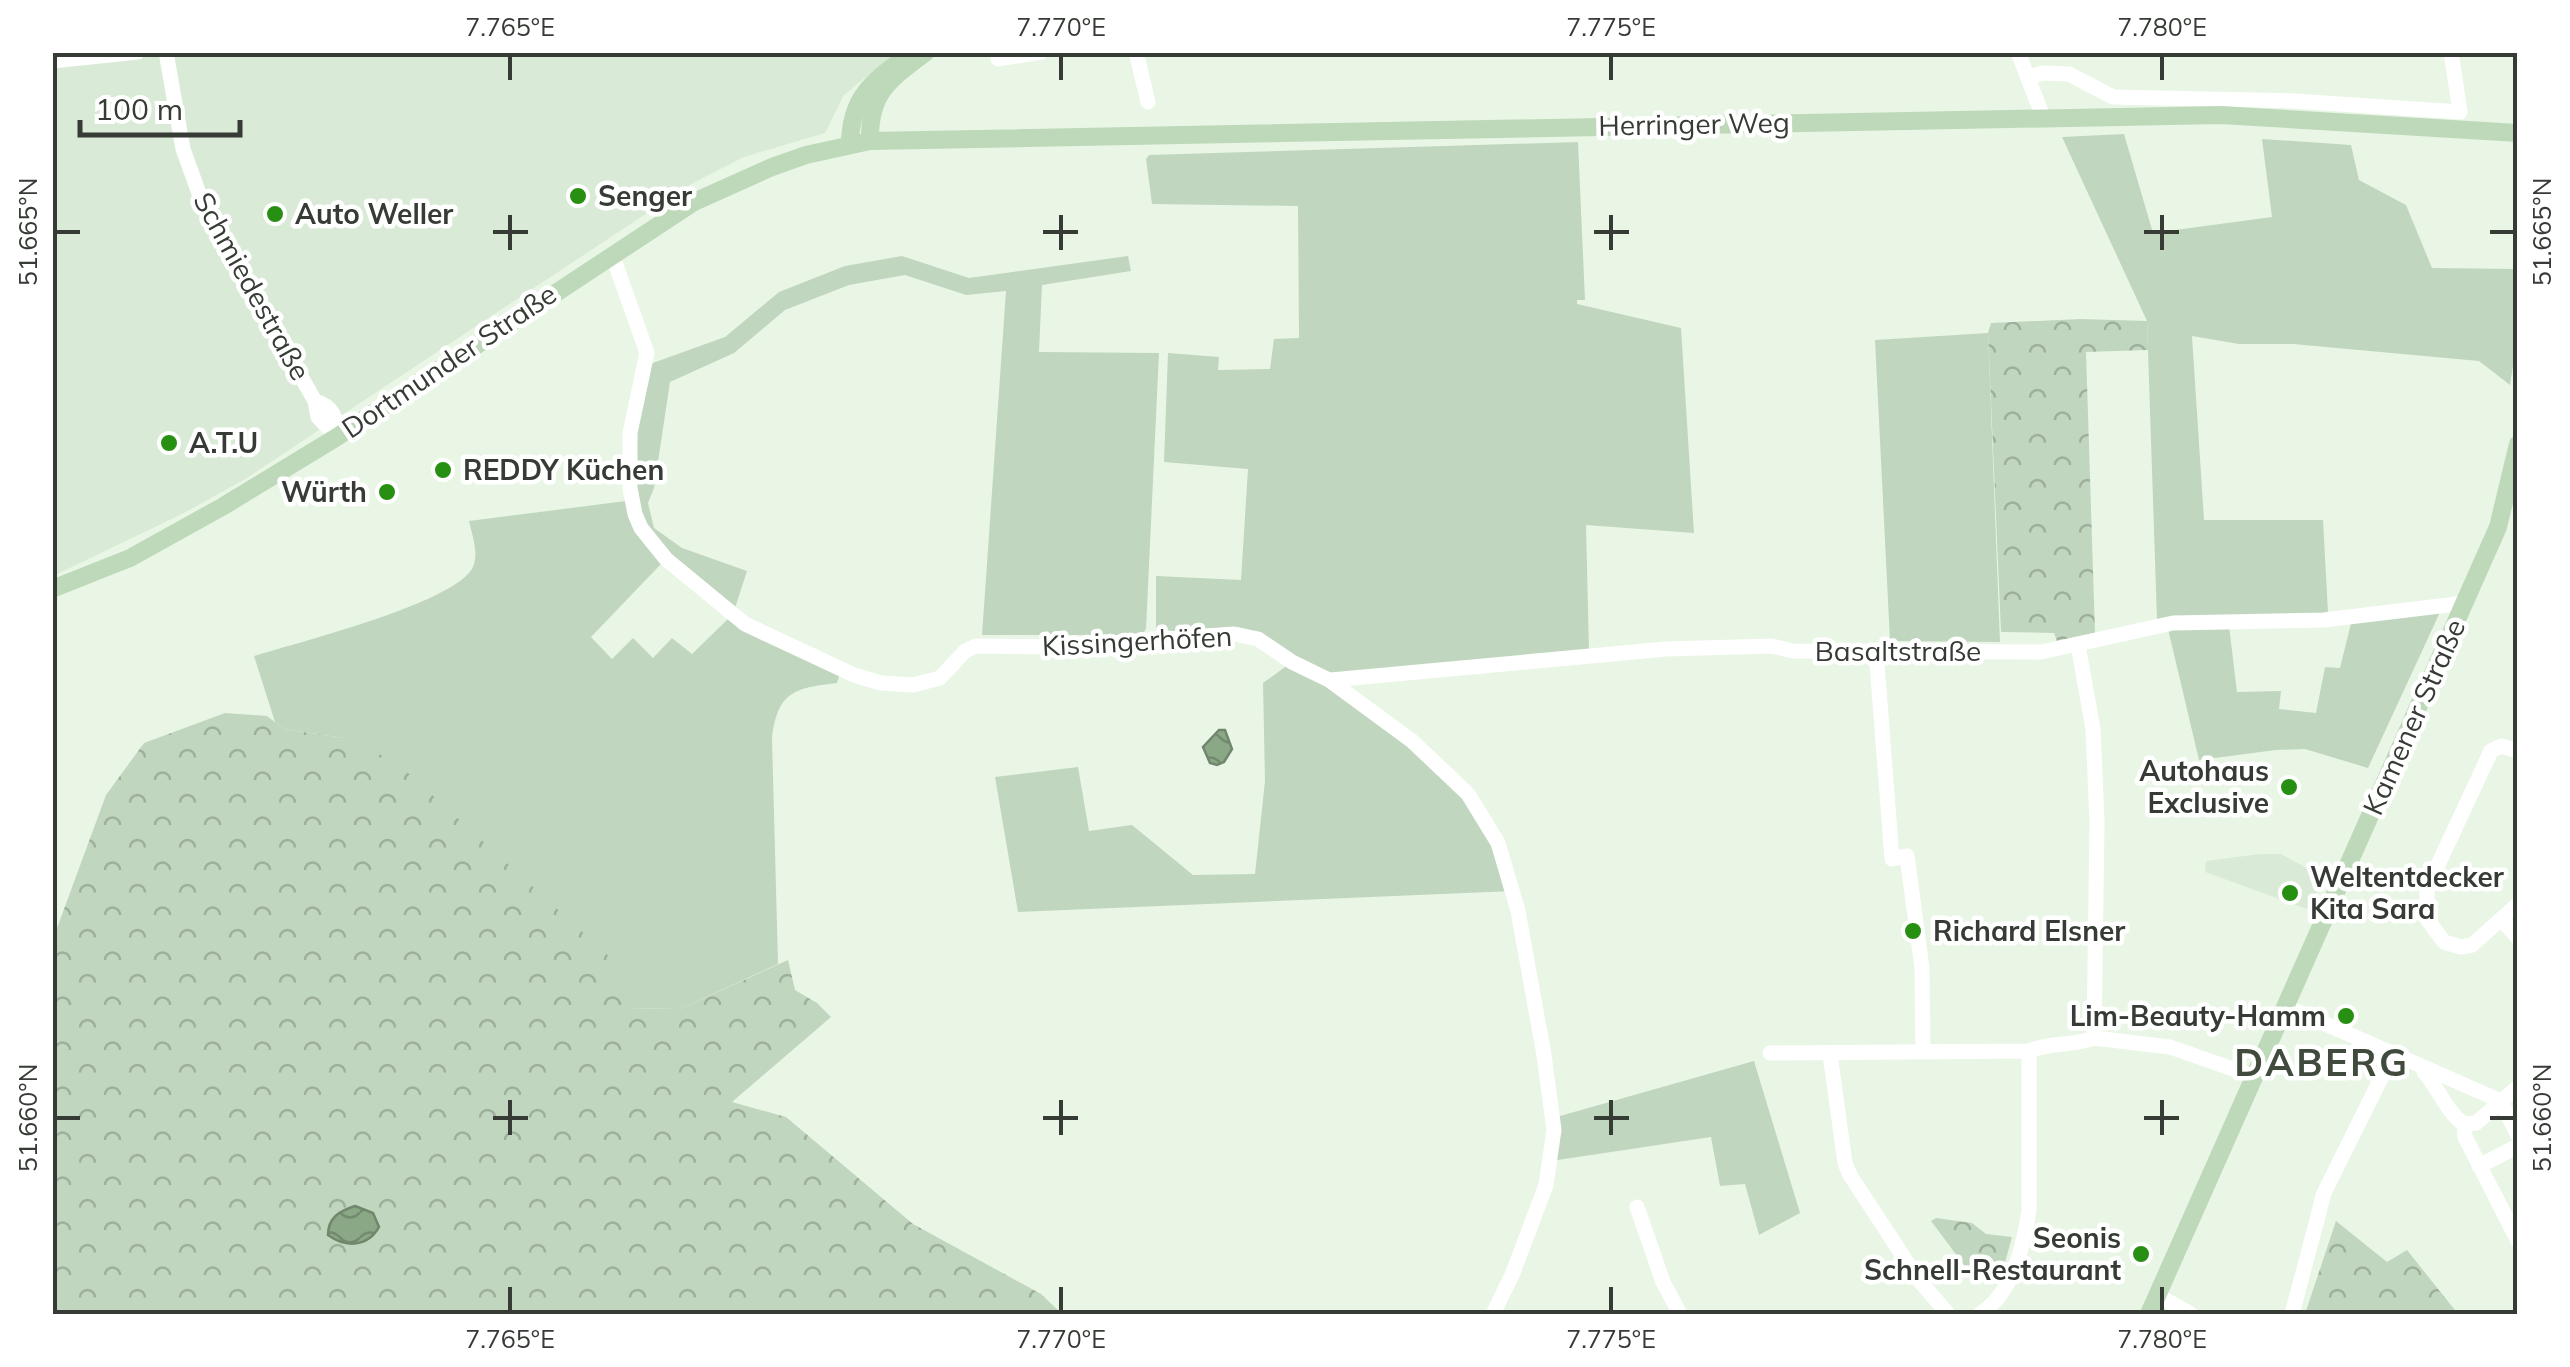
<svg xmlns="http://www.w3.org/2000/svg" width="2570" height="1367" viewBox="0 0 2570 1367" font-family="Mulish,sans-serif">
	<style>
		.built { fill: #d9ebd6 }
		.green { fill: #c1d6be }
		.forest { fill: url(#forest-crowns) }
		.water { fill: url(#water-waves); stroke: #71876d; stroke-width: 2.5 }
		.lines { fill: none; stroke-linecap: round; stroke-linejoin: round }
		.minor { stroke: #fff; stroke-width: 15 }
		.major { stroke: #bed9b9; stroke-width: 18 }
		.ticks { fill: none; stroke: #363b35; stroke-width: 4 }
		.poi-dot { fill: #278f11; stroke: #fff; stroke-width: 4 }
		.labels { text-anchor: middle; stroke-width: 9; stroke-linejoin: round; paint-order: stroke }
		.street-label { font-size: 28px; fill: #363b35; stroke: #fff }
		.poi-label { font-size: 28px; font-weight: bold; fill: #363b35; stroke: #fff; text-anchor: start }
		.district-label { font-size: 38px; font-weight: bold; letter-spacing: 2.5px; fill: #404b3e; stroke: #fff }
		.neatline { fill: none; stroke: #363b35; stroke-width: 4 }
		.ticks-label { font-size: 25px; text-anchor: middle; fill: #363b35 }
	</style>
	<defs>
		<pattern id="forest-crowns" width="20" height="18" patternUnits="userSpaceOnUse" patternTransform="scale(2.5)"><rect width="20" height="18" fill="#c1d6be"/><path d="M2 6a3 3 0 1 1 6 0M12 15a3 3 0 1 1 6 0" fill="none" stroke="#9eaf9b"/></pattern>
		<pattern id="water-waves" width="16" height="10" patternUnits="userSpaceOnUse" patternTransform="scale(2.5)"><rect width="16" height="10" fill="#8aa885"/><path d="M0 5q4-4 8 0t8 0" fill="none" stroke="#728a6e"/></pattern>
	</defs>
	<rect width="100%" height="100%" fill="#e9f6e6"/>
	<g class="built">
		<polygon points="53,53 895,53 844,95 825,133 744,157 691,184 247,478 184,513 53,576"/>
		<polygon points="2260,854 2281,854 2323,877 2310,910 2205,872 2206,861"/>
	</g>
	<g class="green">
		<polygon points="2124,134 2153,233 2272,217 2262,139 2351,145 2359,180 2406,205 2432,268 2517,269 2517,340 2510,385 2479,361 2293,344 2239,344 2192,336 2204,520 2323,520 2328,613 2157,620 2147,321 2062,137"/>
		<polygon points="1578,142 1585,300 1577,300 1577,304 1681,328 1694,533 1586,525 1589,651 1331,673 1295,658 1257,633 1238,627 1166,635 1156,628 1156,576 1241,580 1248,469 1164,462 1168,353 1219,357 1218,370 1270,369 1274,339 1299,338 1298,206 1152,204 1146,159 1149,155"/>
		<path d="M902,256L969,278L1128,256L1131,271L1042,285L1039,352L1159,353L1146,629L1142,635H982L1006,291L966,295L905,275L849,285L785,310L734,353L670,382L654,488L648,503L654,528L682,548L747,571L734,611C704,587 670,564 648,532C620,489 641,411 650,364L725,337L779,292L845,266Z"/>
		<polygon points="1988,333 2000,642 1890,641 1875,340"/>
		<path d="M626,501L662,563L591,637L612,659L633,638L653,658L672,638L692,654L730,617L840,673L837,683C795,688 778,691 772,738L778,964L680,1009L624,1008L344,738L284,729L275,722L254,656C296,643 456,603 473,567C479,553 472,535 469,521Z"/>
		<polygon points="2441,610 2368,768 2305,749 2276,750 2199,760 2168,629 2229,626 2237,692 2281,691 2279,709 2316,713 2325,667 2340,668 2352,619"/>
		<polygon points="1292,662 1329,680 1468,794 1513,891 1018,912 995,777 1078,767 1089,831 1132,825 1193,875 1255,874 1265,781 1263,683"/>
		<polygon points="1754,1061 1800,1213 1759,1235 1745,1184 1720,1186 1711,1137 1551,1161 1553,1118"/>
	</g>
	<g class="forest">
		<polygon points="2081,319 2147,321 2148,350 2086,352 2095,633 2057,641 2054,633 2001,632 1988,333 1991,323"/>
		<polygon points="225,713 267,716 284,729 344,738 396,762 613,960 625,1008 680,1009 788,960 795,990 817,1003 831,1017 732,1102 786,1117 913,1224 1041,1294 1062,1314 53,1314 53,939 106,795 144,743"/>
		<polygon points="1936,1218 1972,1223 1986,1234 2012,1237 2001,1277 1964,1265 1931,1221"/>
		<polygon points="2336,1221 2387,1262 2407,1250 2458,1314 2305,1314"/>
	</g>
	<g class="water">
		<polygon points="1219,730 1225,730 1232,749 1224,762 1217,765 1210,763 1203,747"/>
		<path d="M355,1206L373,1213L379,1227C368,1247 346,1248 328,1235C328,1217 340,1211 355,1206Z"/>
	</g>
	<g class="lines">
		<g class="minor">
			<polyline points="166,52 183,149 205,210 315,401 318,417 337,437"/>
			<polyline points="1136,52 1148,102"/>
			<polyline points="2018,52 2043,117"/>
			<polyline points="998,59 1041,52"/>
			<polyline points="52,61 138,52"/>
			<polyline points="2029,77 2043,73 2069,74 2113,97 2294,101 2460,112 2451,52"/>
			<polyline points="612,254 647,353 630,433 630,488 635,514 641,528 666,559 745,624 854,675 881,683 913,685 940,678 965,651 976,646 1057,647 1234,634 1258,639 1292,662 1329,680 1412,741 1468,794 1498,843 1518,911 1544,1055 1554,1130 1546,1185 1512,1275 1493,1314"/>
			<path d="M315,401C334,406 337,419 337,437"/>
			<polyline points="2078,645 2093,729 2097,822 2094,1038"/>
			<polyline points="1876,651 1892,859 1907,856 1922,968 1923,1052"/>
			<polyline points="1331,680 1666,649 1772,646 1793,651 2041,652 2173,623 2324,620 2465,603"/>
			<polyline points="2518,751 2501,746 2491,751 2430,882 2427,892 2427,919 2444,942 2461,947 2472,945 2518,904"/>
			<polyline points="2501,919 2518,938"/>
			<polyline points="2287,1007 2501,1101 2518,1136"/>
			<path d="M1770,1053L2029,1051C2050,1042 2073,1046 2094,1038L2170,1047L2253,1076"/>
			<polyline points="1830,1054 1845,1163 1850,1175 1918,1279 1948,1314"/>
			<path d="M2424,1072C2439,1088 2446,1112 2464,1124L2465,1137L2518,1241"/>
			<polyline points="2464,1124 2476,1123 2518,1087"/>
			<polyline points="2479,1166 2518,1146"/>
			<polyline points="1637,1207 1663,1282 1680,1314"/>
			<polyline points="2157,1295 2191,1314"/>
			<path d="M1980,1314C2013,1293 2023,1247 2029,1211V1051"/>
			<polyline points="2292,1314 2324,1193 2393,1054"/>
		</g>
		<g class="major">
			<path d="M870,141C869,92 889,80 926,52"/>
			<path d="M850,145C850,95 875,80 912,52"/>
			<polyline points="52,589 130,558 222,507 337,437 694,202 772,167 806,155 870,141 2221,115 2518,133"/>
			<polyline points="2149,1314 2498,527 2518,444"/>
		</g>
	</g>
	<path class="ticks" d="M510,55V80M1061,55V80M1611,55V80M2162,55V80M510,215V250M1061,215V250M1611,215V250M2162,215V250M55,232H80M493,232H528M1043,232H1078M1594,232H1629M2144,232H2179M2490,232H2515M510,1100V1135M1061,1100V1135M1611,1100V1135M2162,1100V1135M55,1118H80M493,1118H528M1043,1118H1078M1594,1118H1629M2144,1118H2179M2490,1118H2515M510,1287V1312M1061,1287V1312M1611,1287V1312M2162,1287V1312"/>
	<g class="poi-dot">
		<circle cx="578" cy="196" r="10"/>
		<circle cx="275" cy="214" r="10"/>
		<circle cx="169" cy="443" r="10"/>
		<circle cx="443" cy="470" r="10"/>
		<circle cx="387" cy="492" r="10"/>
		<circle cx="2289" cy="787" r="10"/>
		<circle cx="2290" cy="893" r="10"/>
		<circle cx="1913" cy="931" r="10"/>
		<circle cx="2346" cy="1016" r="10"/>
		<circle cx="2141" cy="1254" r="10"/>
	</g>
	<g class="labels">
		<g class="street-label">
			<text transform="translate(1694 124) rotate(-1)" y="10">Herringer Weg</text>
			<text transform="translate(252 286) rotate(61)" y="10">Schmiedestraße</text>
			<text transform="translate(449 361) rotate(-34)" y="10">Dortmunder Straße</text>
			<text transform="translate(1137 641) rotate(-3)" y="10">Kissingerhöfen</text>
			<text x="1898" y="661">Basaltstraße</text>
			<text transform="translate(2414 717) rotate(-66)" y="10">Kamener Straße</text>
		</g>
		<g class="poi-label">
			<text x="598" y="206">Senger</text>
			<text x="295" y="224">Auto Weller</text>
			<text x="189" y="453">A.T.U</text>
			<text x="463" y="480">REDDY Küchen</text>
			<text x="367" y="502" text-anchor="end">Würth</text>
			<text x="2269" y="781" text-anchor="end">Autohaus<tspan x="2269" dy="32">Exclusive</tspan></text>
			<text x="2310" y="887">Weltentdecker<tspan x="2310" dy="32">Kita Sara</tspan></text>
			<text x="1933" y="941">Richard Elsner</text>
			<text x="2326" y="1026" text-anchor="end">Lim-Beauty-Hamm</text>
			<text x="2121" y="1248" text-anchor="end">Seonis<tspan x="2121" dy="32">Schnell-Restaurant</tspan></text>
		</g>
		<g class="district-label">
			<text x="2322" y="1076">DABERG</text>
		</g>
	</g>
	<rect width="2570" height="1367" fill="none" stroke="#ffffff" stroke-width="110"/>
	<path d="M80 120v15h160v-15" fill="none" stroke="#363b35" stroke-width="5"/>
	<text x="95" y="120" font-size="30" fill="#363b35" stroke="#ffffff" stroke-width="8" paint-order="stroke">100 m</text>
	<rect x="55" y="55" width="2460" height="1257" class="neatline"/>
	<g class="ticks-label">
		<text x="510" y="36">7.765°E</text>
		<text x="1061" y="36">7.770°E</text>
		<text x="1611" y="36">7.775°E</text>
		<text x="2162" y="36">7.780°E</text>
		<text transform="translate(28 232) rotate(-90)" y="9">51.665°N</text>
		<text transform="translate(2542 232) rotate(-90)" y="9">51.665°N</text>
		<text transform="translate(28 1118) rotate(-90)" y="9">51.660°N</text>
		<text transform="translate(2542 1118) rotate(-90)" y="9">51.660°N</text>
		<text x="510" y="1348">7.765°E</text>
		<text x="1061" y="1348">7.770°E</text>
		<text x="1611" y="1348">7.775°E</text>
		<text x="2162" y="1348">7.780°E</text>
	</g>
</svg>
